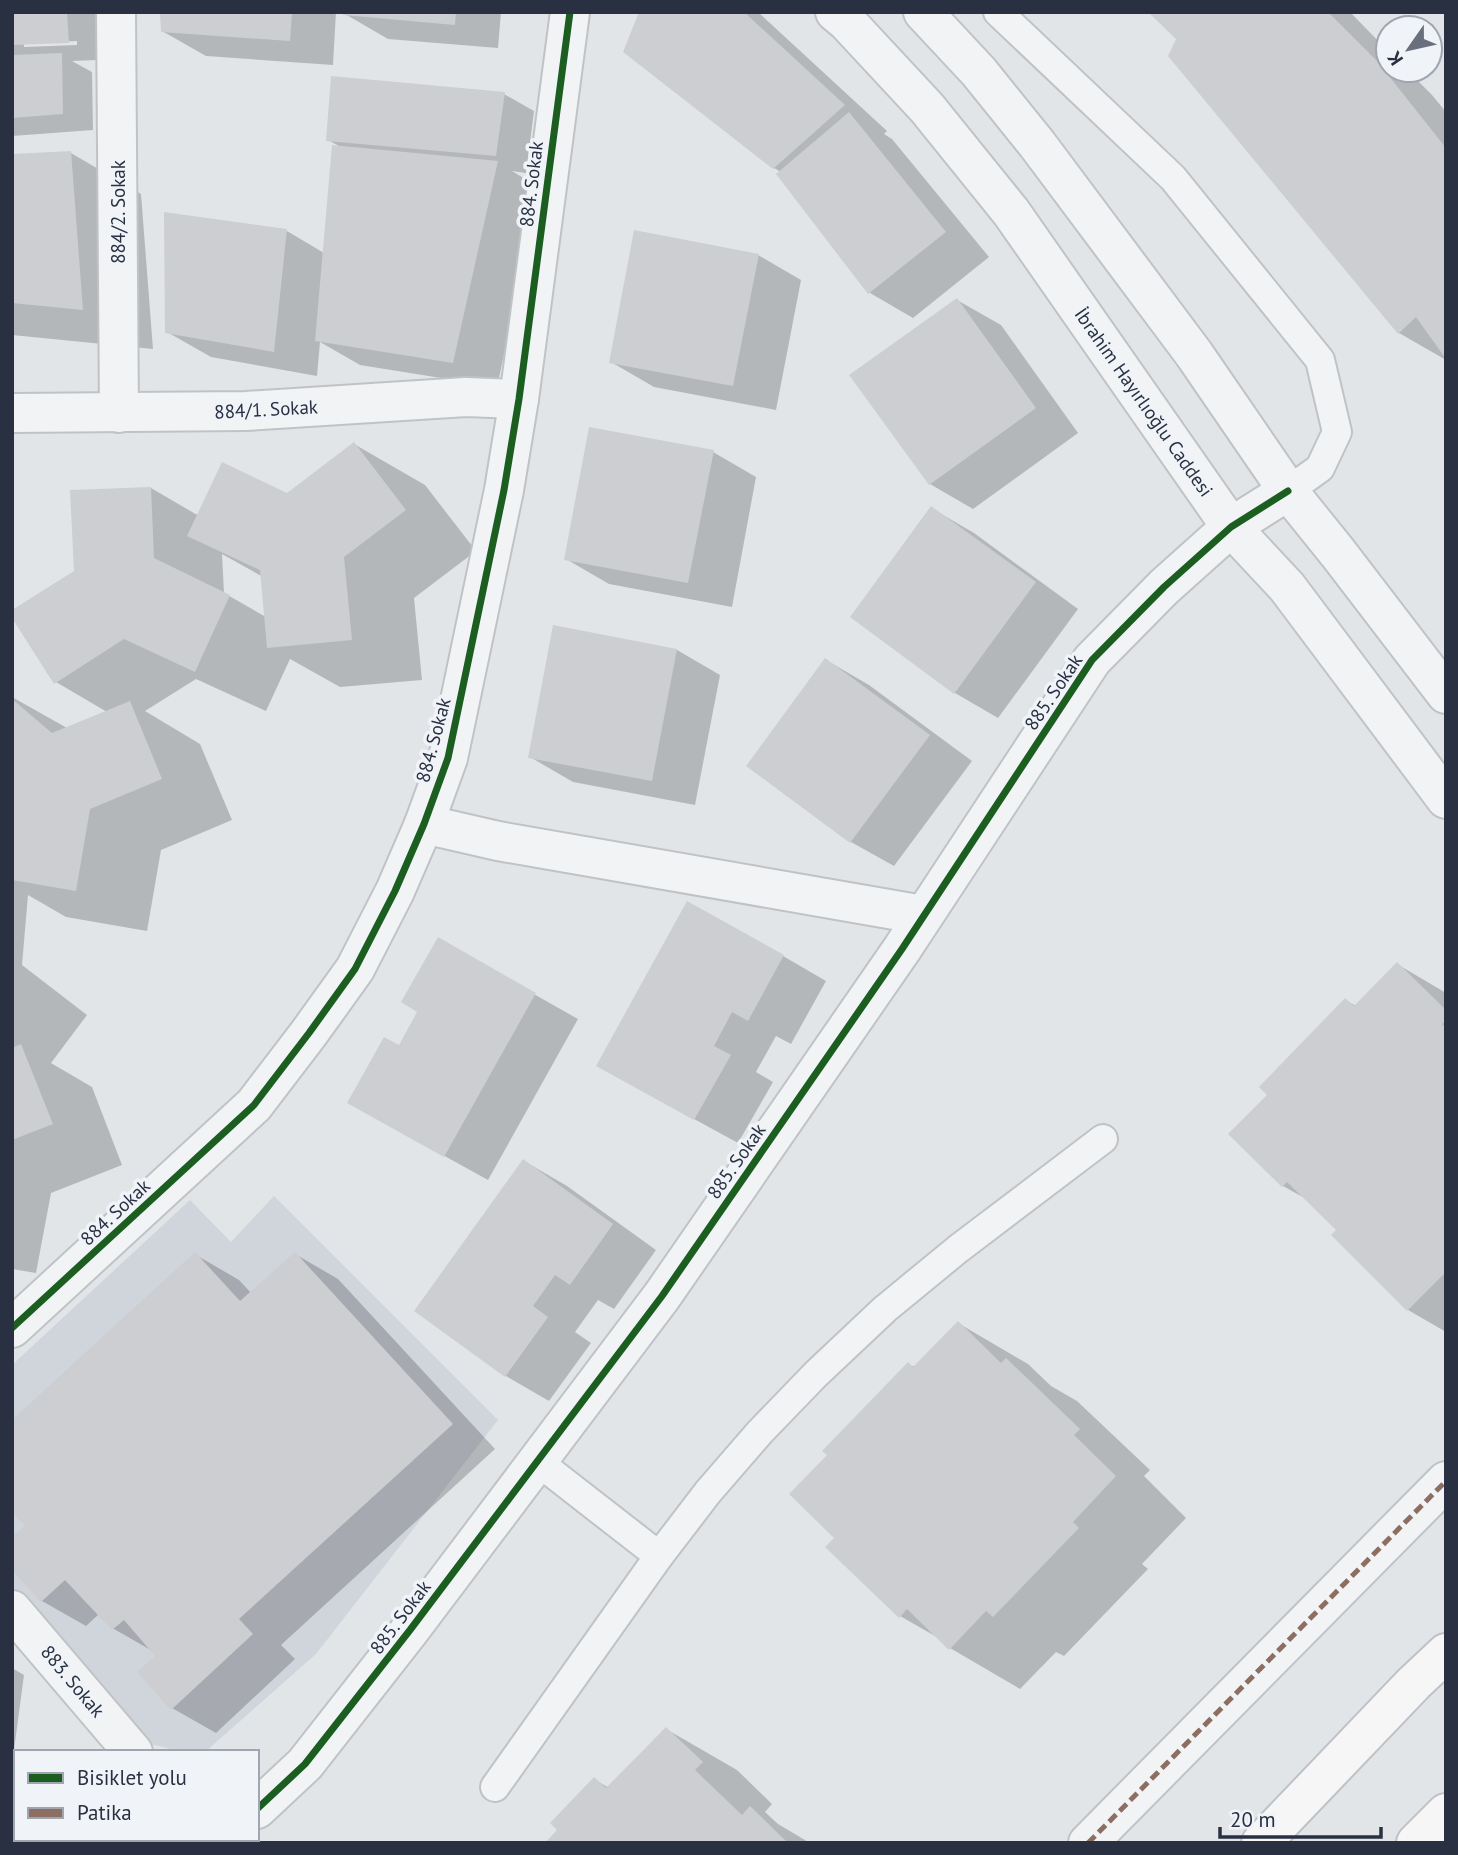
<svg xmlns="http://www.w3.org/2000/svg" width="1458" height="1855" viewBox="0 0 1458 1855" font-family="'PT Sans',sans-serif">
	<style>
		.built { fill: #d0d4db }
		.shadow { fill: #0003; fill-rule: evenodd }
		.building { fill: #ccced2 }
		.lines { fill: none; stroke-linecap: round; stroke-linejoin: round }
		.service-casing { stroke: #c0c3c6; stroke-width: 32 }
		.pedestrian-casing { stroke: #c0c3c6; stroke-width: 42 }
		.minor-casing { stroke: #c0c3c6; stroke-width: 42 }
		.tertiary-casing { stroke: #c0c3c6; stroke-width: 42 }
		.primary-casing { stroke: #bec1c6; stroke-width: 42 }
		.service { stroke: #f2f3f4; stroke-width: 28 }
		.pedestrian { stroke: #f2f3f4; stroke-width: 38 }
		.minor { stroke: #f2f3f4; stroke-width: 38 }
		.tertiary { stroke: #f2f3f4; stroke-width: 38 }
		.primary { stroke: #f6f6f7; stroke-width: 38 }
		.quiet { stroke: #8d6e63; stroke-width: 5; stroke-dasharray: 10 5; stroke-linecap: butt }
		.cycleway-casing { stroke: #f0f3f7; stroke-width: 11 }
		.cycleway { stroke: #1b5e20; stroke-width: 7 }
		.labels { text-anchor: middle; stroke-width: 7; stroke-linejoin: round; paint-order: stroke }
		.street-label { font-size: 19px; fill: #283042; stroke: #f0f3f7 }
	</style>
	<rect width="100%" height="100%" fill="#e2e5e8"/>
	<polygon class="built" points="274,1196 498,1420 316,1654 205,1752 182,1752 143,1742 23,1603 12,1585 12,1365 190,1200 231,1242"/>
	<g class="shadow">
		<path d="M12,12H95L98,60L72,61L92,72L93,130L12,136ZM77,41V45L24,47V43Z"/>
		<polygon points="162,12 336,12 333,65 206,56 162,31"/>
		<polygon points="345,12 501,12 498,48 388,39 345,14"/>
		<polygon points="641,12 758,12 887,131 884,134 892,139 989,257 913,318 870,293 779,174 781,172 774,168"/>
		<polygon points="1151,12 1350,12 1388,51 1388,70 1407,70 1432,95 1446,112 1446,360 1399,333 1178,39"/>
		<polygon points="504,94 534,111 526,173 512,171 540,188 497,387 360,365 320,342 317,376 211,357 167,332 287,231 324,253 341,147 328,140"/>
		<polygon points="71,153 141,194 153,349 12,335 12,156"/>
		<polygon points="758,255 801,280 776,410 654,387 611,362"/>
		<polygon points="957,300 1001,325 1078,433 973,509 930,484"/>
		<path d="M354,444L425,485L476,551L414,598L422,680L340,687L290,659L266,711L196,679L145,711L200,744L232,820L161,850L147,931L66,917L28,895L22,965L87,1015L51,1063L92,1087L122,1165L51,1193L36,1273L12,1269V697L67,728L107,712L56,682L75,572L151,488L199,516L287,495ZM222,554L263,577L266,617L224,593Z"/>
		<polygon points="713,452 756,477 732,607 609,584 566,559"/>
		<polygon points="931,508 974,533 1078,609 998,718 955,693"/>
		<polygon points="677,650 720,675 695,805 573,782 530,757"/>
		<polygon points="826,660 869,685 972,761 894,866 851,842"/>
		<polygon points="438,940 578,1019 488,1180 392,1127 400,1048 420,1011"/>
		<polygon points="783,956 826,981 791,1044 776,1036 756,1072 773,1082 738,1143 641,1090"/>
		<polygon points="1397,964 1446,993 1446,1332 1408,1310 1339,1230 1308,1200 1283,1186 1231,1134 1269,1095 1345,1000 1356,1006"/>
		<polygon points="524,1161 567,1186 656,1250 614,1309 598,1300 575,1332 591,1343 549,1401 506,1376"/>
		<polygon points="295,1254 338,1279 495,1449 281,1645 295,1659 216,1733 172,1708 156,1653 114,1629 99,1614 86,1626 42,1601 12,1568 27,1526 196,1255 239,1280 252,1294"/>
		<polygon points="958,1323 1028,1364 1051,1386 1077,1401 1150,1470 1144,1476 1186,1518 1142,1564 1148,1569 1064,1656 1056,1652 1020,1689 950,1648 942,1640 900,1616 837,1538 830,1455 908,1364 915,1367"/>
		<polygon points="12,1668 24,1675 14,1750 12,1750"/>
		<polygon points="666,1729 737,1770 772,1804 765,1812 778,1824 810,1843 547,1843 559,1830 594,1779 609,1788"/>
	</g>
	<g class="building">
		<polygon points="12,12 67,12 69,43 12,45"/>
		<polygon points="160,12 292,12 290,41 161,32"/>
		<polygon points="343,12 456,12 455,25 343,15"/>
		<polygon points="639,12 744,12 845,105 773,169 623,52"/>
		<polygon points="1148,12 1328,12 1377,61 1446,148 1446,359 1416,317 1398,334 1168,56 1176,39"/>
		<polygon points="62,53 63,114 12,118 12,55"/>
		<polygon points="331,76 505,92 496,156 326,141"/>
		<polygon points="849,112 946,232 868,294 776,174"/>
		<polygon points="332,145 498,161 453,363 315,341"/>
		<polygon points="71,151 83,310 12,303 12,154"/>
		<polygon points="164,212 287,229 274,352 165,333"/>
		<polygon points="634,230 759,254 733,386 609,363"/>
		<polygon points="957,298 1036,408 929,485 849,375"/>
		<polygon points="589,427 714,450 688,583 564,560"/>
		<polygon points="354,442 406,510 344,557 352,640 267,648 260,570 187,536 222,462 287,493"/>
		<polygon points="151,487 154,558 230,595 195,672 124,639 54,684 12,618 12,610 74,571 70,490"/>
		<polygon points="931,506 1036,582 954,694 850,617"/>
		<polygon points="553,625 677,649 652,781 528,758"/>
		<polygon points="825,658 930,735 850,843 746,766"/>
		<polygon points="12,699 52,733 130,701 162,779 90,809 76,891 12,880"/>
		<polygon points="687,901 784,955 748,1021 732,1012 714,1046 731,1055 694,1120 596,1066"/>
		<polygon points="438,937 536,993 444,1157 347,1103 384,1037 399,1045 417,1012 401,1002"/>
		<polygon points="1397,962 1446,1010 1446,1021 1442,1024 1446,1028 1446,1272 1407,1311 1331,1235 1336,1230 1287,1182 1282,1187 1228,1134 1267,1095 1259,1087 1345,998 1354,1006"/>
		<polygon points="21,1044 53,1124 12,1140 12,1048"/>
		<polygon points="523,1159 613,1224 570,1285 555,1275 533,1306 548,1317 505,1377 414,1311"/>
		<polygon points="195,1252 240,1301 295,1252 453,1424 239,1619 253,1634 171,1710 137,1672 155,1656 124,1620 112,1630 65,1580 41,1602 12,1570 12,1537 25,1526 12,1512 12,1420"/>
		<polygon points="958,1321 1001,1363 1006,1358 1080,1429 1074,1435 1116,1476 1073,1522 1079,1528 993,1617 986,1611 949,1650 907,1609 899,1618 825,1547 834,1538 789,1494 827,1455 822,1451 908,1362 913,1367"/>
		<polygon points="666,1727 703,1762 695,1770 742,1815 750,1806 786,1841 785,1843 545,1843 557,1830 550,1823 594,1777 606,1788"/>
	</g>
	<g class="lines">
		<g class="service-casing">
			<g id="service">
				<polyline points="998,12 1173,178 1320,360 1337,432 1320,468 1288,491"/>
				<polyline points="537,1461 659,1556"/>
				<polyline points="495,1787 659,1556 708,1492 760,1432 816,1374 885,1309 958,1249 1103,1139"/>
			</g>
		</g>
		<g class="pedestrian-casing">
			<polyline id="pedestrian" points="1088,1843 1446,1481"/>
		</g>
		<g class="minor-casing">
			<g id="minor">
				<polyline points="116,12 119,413"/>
				<polyline points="12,413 246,411 466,397 519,399"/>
				<polyline points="424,824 498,841 923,915"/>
				<polyline points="12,1610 133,1752"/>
				<polyline points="257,1809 305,1764 410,1630 662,1296 902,949 1092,660 1164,587 1231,527"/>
				<polyline points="221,1843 225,1839"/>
			</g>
		</g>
		<g class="tertiary-casing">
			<g id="tertiary">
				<polyline points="835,12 847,22 927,108 1011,212 1231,527 1287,587 1446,799"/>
				<polyline points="923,12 979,72 1037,144 1194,354 1288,491 1338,553 1446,694"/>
				<polyline points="1231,527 1288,491"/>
				<polyline points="12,1328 254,1105 309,1033 355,969 395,891 424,824 448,758 504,490 519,399 570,12"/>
			</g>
		</g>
		<g class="primary-casing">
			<g id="primary">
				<polyline points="1261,1843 1414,1683 1446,1653"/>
				<polyline points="1416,1843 1446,1813"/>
			</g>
		</g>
		<use href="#service" class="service"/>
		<use href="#pedestrian" class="pedestrian"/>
		<use href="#minor" class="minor"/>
		<use href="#tertiary" class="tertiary"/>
		<use href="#primary" class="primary"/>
		<polyline class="quiet" points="1088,1843 1446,1481"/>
		<g class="cycleway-casing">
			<g id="cycleway">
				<polyline points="12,1328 254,1105 309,1033 355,969 395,891 424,824 448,758 504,490 519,399 570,12"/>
				<polyline points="257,1809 305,1764 410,1630 662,1296 902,949 1092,660 1164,587 1231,527 1288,491"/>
			</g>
		</g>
		<use href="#cycleway" class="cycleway"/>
	</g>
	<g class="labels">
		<g class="street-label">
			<text transform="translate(531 184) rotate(-83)" y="7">884. Sokak</text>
			<text transform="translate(118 212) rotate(-90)" y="7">884/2. Sokak</text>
			<text transform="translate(1144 402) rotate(55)" y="7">İbrahim Hayırlıoğlu Caddesi</text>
			<text transform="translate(266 409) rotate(-3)" y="7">884/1. Sokak</text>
			<text transform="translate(1053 692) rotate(-56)" y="7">885. Sokak</text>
			<text transform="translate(433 740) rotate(-75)" y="7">884. Sokak</text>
			<text transform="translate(736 1161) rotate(-55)" y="7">885. Sokak</text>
			<text transform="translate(115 1212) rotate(-43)" y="7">884. Sokak</text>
			<text transform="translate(400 1617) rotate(-53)" y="7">885. Sokak</text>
			<text transform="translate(73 1681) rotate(50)" y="7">883. Sokak</text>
		</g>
	</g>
	<rect width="1458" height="1855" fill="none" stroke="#283042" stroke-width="28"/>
	<rect x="14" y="1750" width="245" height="91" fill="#f0f3f7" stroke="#a0a5af" stroke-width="2"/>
	<rect x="28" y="1773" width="35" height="10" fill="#1b5e20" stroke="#a0a5af" stroke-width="2"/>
	<text x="77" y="1785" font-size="21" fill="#283042">Bisiklet yolu</text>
	<rect x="28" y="1808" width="35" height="10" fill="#8d6e63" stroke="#a0a5af" stroke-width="2"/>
	<text x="77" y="1820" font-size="21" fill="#283042">Patika</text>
	<g transform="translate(1409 49) rotate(236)"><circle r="33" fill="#f0f3f7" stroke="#a0a5af" stroke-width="2"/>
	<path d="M0-5L12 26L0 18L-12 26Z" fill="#696f7c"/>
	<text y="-10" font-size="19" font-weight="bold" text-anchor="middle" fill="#283042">K</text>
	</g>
	<path d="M1220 1827v10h161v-10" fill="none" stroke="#283042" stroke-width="3.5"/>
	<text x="1230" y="1827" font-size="21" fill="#283042" stroke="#f0f3f7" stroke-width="5" paint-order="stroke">20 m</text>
</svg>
